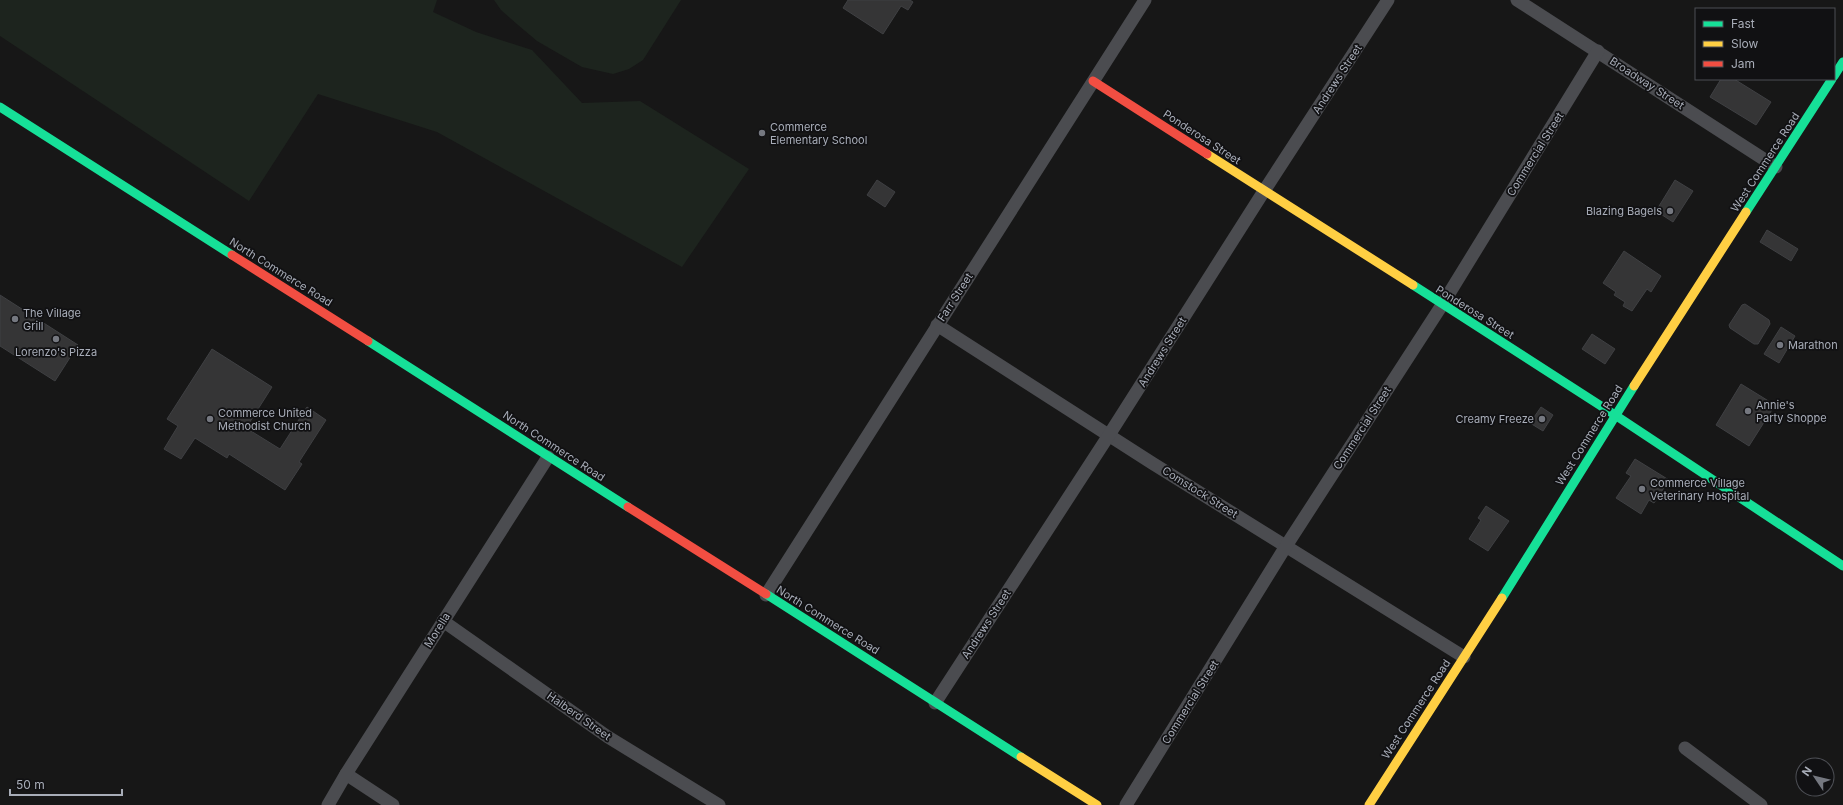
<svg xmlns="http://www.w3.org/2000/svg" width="1843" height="805" viewBox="0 0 1843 805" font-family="Inter,sans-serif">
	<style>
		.green { fill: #1d241e }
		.building { fill: #353536; stroke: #3f4043 }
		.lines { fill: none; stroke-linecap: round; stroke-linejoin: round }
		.street { stroke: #4b4c50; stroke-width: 13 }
		.fast { stroke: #16e098; stroke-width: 9 }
		.slow { stroke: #ffcf43; stroke-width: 9 }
		.jam { stroke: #f24e42; stroke-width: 9 }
		.poi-dot { fill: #757880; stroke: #111113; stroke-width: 1.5 }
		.labels { text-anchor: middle; stroke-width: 3.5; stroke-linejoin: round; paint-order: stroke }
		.street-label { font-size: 11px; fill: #a8adb8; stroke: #111113 }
		.poi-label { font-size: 11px; fill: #a8adb8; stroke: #111113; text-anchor: start }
	</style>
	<rect width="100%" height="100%" fill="#171717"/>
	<g class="green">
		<polygon points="0,0 437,0 433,12 476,32 532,50 582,103 640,101 749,169 682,267 437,132 318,94 249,201 0,36"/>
		<polygon points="494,0 681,0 643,60 629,69 613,74 582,67 556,52 537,41 518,25 501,10"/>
	</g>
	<g class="building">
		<polygon points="848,0 910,0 913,2 908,10 901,6 883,34 843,8"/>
		<polygon points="1721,79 1734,79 1771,102 1756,125 1710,97"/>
		<polygon points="877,180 895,192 885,207 867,195"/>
		<polygon points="1675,180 1693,191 1673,222 1656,211"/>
		<polygon points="1767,230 1798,249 1791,261 1760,242"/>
		<polygon points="1624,251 1661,276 1651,292 1647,289 1632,311 1623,306 1625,302 1614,295 1616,292 1603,283"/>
		<polygon points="0,295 78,345 55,381 0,346"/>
		<polygon points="1745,304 1769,320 1770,324 1758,344 1754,344 1730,328 1729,325 1742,305"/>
		<polygon points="1781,327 1795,336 1779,363 1764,354"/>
		<polygon points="1592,334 1615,349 1605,364 1582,349"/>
		<polygon points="212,349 272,387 246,428 280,449 307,407 326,420 299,462 302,464 285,490 229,454 227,458 195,438 181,459 164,449 178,426 167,419"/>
		<polygon points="1741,384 1775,405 1749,446 1716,425"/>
		<polygon points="1541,407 1553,415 1543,431 1530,423"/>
		<polygon points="1635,459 1669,480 1654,503 1649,500 1641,514 1616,498 1631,476 1626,473"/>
		<polygon points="1486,506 1509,521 1488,551 1469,539 1481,520 1478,518"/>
	</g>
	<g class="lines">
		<g class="street">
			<polyline points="1517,0 1776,167"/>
			<polyline points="937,325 1152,463 1464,657"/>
			<polyline points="766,595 1145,0"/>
			<polyline points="443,621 608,737 719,805"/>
			<polyline points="935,703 1109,435 1264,191 1388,0"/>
			<polyline points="1685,748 1761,805"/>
			<polyline points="346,774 393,805"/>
			<polyline points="328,805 346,774 548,457"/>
			<polyline points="1126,805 1286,546 1442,305 1598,51"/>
		</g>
		<g class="fast">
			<polyline points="1834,76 1843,62"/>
			<polyline points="0,107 232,255"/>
			<polyline points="1746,212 1832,79"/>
			<polyline points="1413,285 1615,415 1843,566"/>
			<polyline points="368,341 628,507"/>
			<polyline points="766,594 1021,757"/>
			<polyline points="1502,598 1634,386"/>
		</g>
		<g class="slow">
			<polyline points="1207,154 1413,285"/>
			<polyline points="1634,386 1746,212"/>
			<polyline points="1021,757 1097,805"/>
			<polyline points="1369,805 1502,598"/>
		</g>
		<g class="jam">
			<polyline points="1093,81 1207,154"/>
			<polyline points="232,255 368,341"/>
			<polyline points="628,507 766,594"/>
		</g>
	</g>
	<g class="poi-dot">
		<circle cx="762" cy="133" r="4"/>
		<circle cx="1670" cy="211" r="4"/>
		<circle cx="15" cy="319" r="4"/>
		<circle cx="56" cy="339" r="4"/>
		<circle cx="1780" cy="345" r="4"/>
		<circle cx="1748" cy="411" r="4"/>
		<circle cx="210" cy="419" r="4"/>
		<circle cx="1542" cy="419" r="4"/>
		<circle cx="1642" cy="489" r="4"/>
	</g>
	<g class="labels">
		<g class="street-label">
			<text transform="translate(1337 79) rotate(-57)" y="4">Andrews Street</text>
			<text transform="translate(1647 83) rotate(33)" y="4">Broadway Street</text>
			<text transform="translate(1202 137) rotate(33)" y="4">Ponderosa Street</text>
			<text transform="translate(1535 154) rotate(-58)" y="4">Commercial Street</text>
			<text transform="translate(1765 162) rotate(-57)" y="4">West Commerce Road</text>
			<text transform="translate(281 272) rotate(32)" y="4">North Commerce Road</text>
			<text transform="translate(955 297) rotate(-57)" y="4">Farr Street</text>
			<text transform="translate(1475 312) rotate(32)" y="4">Ponderosa Street</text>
			<text transform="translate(1162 352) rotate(-58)" y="4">Andrews Street</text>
			<text transform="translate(1362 428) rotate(-57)" y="4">Commercial Street</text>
			<text transform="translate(1589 435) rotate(-58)" y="4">West Commerce Road</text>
			<text transform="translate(554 446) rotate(33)" y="4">North Commerce Road</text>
			<text transform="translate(1200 492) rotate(32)" y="4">Comstock Street</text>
			<text transform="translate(828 620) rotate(32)" y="4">North Commerce Road</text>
			<text transform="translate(986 624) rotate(-57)" y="4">Andrews Street</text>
			<text transform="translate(437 630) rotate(-58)" y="4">Morella</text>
			<text transform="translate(1190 702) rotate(-58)" y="4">Commercial Street</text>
			<text transform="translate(1416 709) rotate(-57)" y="4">West Commerce Road</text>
			<text transform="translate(579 716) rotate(35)" y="4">Halberd Street</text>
		</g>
		<g class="poi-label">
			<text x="770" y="131">Commerce<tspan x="770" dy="13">Elementary School</tspan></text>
			<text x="1662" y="215" text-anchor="end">Blazing Bagels</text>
			<text x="23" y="317">The Village<tspan x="23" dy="13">Grill</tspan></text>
			<text x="1788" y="349">Marathon</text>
			<text x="56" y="356" text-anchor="middle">Lorenzo's Pizza</text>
			<text x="1756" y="409">Annie's<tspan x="1756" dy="13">Party Shoppe</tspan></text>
			<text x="218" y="417">Commerce United<tspan x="218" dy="13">Methodist Church</tspan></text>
			<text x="1534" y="423" text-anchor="end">Creamy Freeze</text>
			<text x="1650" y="487">Commerce Village<tspan x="1650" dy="13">Veterinary Hospital</tspan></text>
		</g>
	</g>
	<rect x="1695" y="8" width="140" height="72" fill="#111113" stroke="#4d4f55"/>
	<rect x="1703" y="21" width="20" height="6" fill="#16e098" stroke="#4d4f55"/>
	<text x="1731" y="28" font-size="12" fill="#a8adb8">Fast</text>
	<rect x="1703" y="41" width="20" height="6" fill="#ffcf43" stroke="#4d4f55"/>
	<text x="1731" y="48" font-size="12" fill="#a8adb8">Slow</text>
	<rect x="1703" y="61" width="20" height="6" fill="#f24e42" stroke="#4d4f55"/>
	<text x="1731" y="68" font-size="12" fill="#a8adb8">Jam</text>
	<g transform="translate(1815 777) rotate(305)"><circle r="19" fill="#111113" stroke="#4d4f55"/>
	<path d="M0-3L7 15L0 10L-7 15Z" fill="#757880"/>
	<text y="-6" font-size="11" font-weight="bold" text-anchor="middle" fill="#a8adb8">N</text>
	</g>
	<path d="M10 789v6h112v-6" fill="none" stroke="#a8adb8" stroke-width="2"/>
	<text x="16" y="789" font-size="12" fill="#a8adb8" stroke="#111113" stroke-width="3" paint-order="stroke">50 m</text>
</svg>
